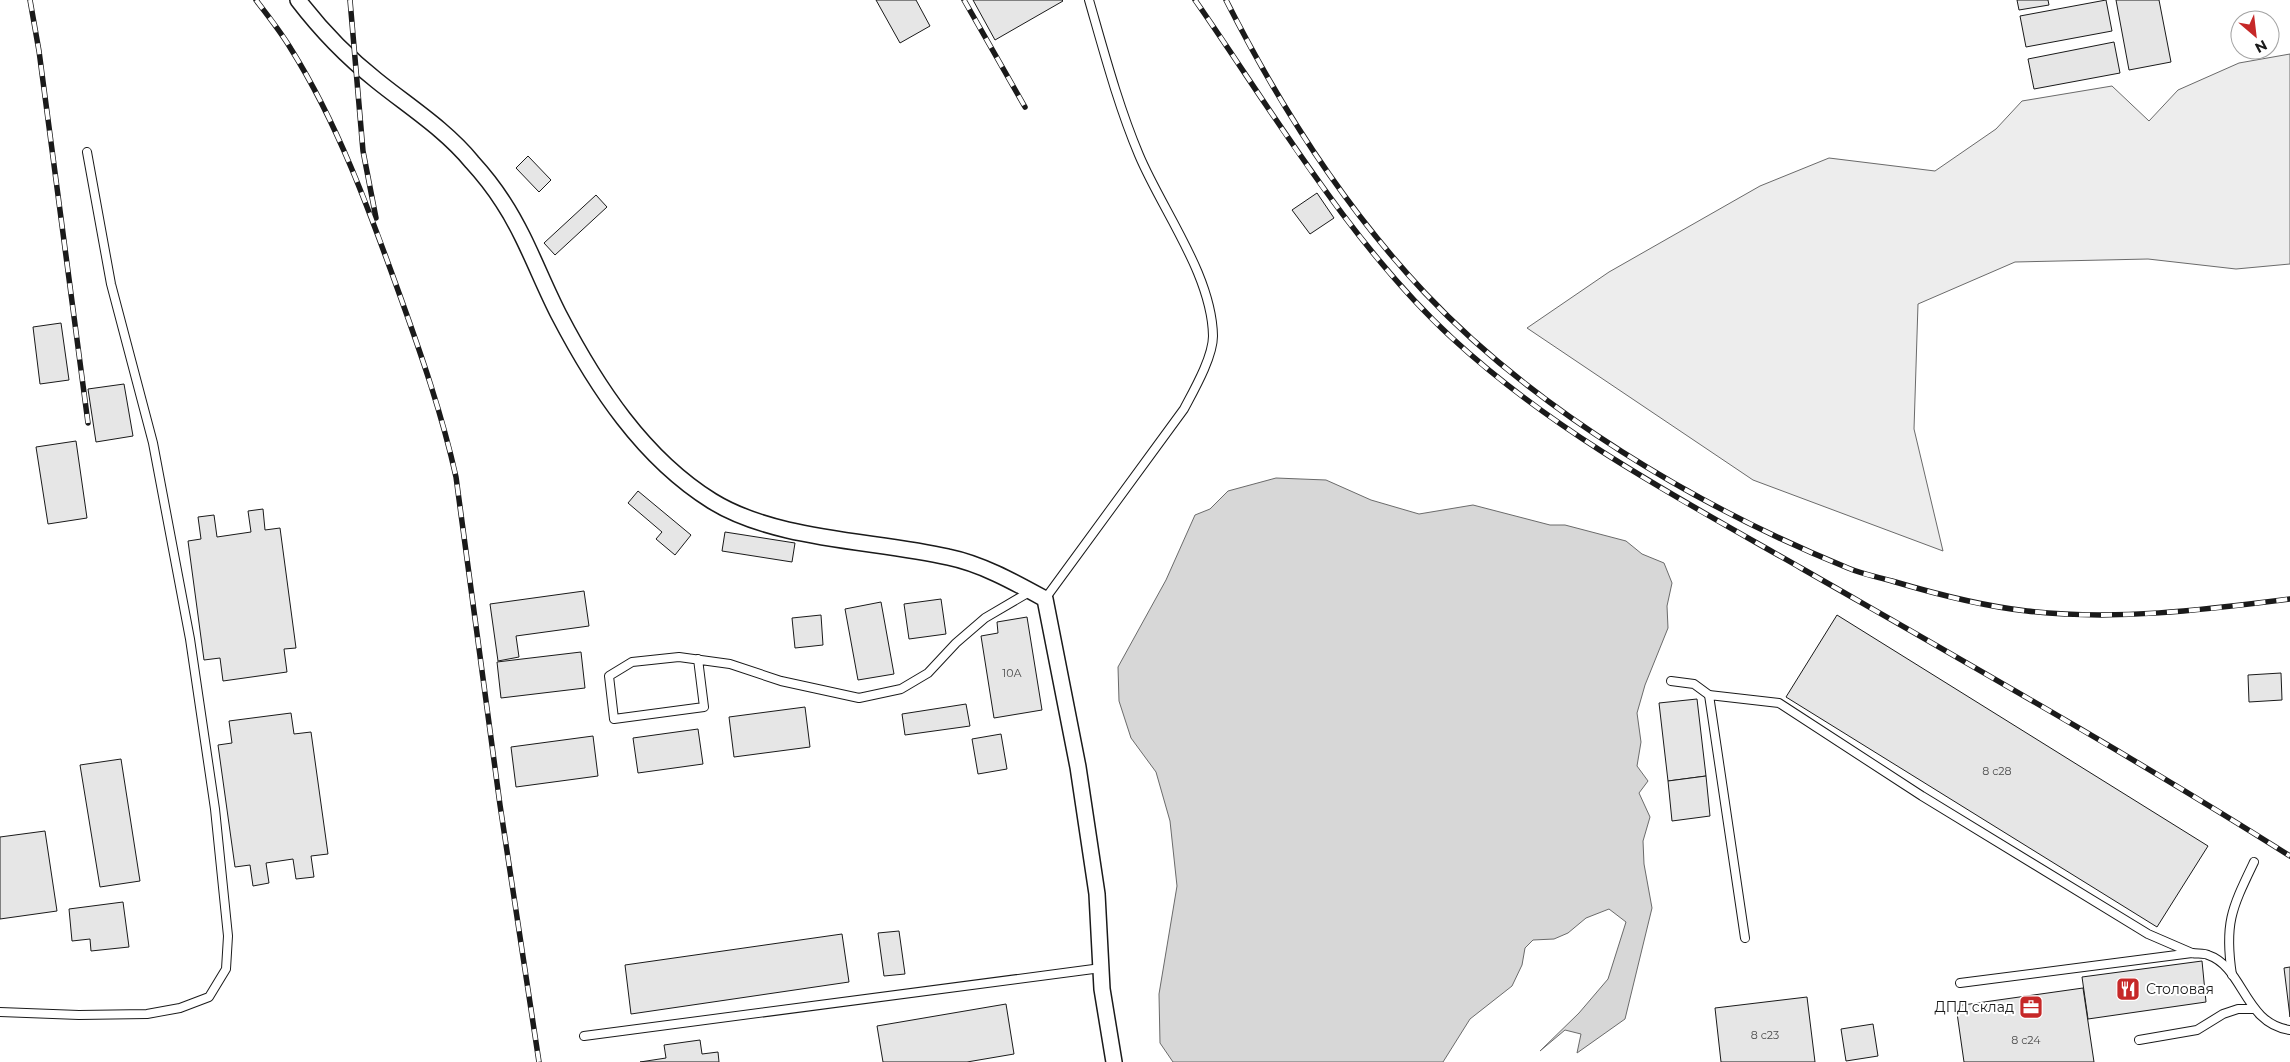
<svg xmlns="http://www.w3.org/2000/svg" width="2290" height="1062" viewBox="0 0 2290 1062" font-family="Montserrat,sans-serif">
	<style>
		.built { fill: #ededed; stroke: #6a6a6a }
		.water { fill: #d7d7d7; stroke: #6a6a6a }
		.building { fill: #e6e6e6; stroke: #1a1a1a }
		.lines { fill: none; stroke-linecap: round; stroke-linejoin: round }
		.service-casing { stroke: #1a1a1a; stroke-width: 10 }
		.minor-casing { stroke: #1a1a1a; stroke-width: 18 }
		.service { stroke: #fff; stroke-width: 8 }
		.minor { stroke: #fff; stroke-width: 15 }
		.rail-casing { stroke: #1a1a1a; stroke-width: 5.5 }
		.rail { stroke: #fff; stroke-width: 4; stroke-dasharray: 11; stroke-linecap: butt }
		.labels { text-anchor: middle; stroke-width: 4; stroke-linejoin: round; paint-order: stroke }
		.number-label { font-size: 11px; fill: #4d4d4d }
		.poi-label { font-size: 14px; fill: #1a1a1a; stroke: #fff; text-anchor: start }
	</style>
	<rect width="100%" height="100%" fill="#fff"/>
	<polygon class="built" points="2290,54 2290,264 2236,269 2148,259 2015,262 1918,304 1914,429 1943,551 1753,480 1527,328 1609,272 1760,186 1829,158 1935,171 1996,129 2022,101 2112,86 2149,121 2178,90 2239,63"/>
	<polygon class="water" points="1276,478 1326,480 1371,500 1419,514 1473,505 1550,525 1565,525 1626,541 1642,554 1664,563 1672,583 1667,606 1668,628 1645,685 1637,713 1641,742 1637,766 1648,781 1639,793 1650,817 1643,841 1644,864 1652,908 1625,1019 1577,1053 1581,1034 1565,1030 1540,1051 1579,1013 1608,979 1626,922 1609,909 1586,918 1568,933 1554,939 1533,940 1525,948 1522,965 1512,986 1470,1019 1443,1062 1173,1062 1160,1043 1159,994 1177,886 1170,821 1156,772 1131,738 1119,701 1118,667 1166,580 1195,515 1210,509 1228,491"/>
	<g class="building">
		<polygon points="876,0 916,0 930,26 900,43"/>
		<polygon points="973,0 1062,0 1063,1 995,40"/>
		<polygon points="2017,0 2048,0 2049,5 2019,10"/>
		<polygon points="2106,0 2112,31 2026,47 2020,16"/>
		<polygon points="2116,0 2159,0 2171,62 2129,70"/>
		<polygon points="2114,42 2120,73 2034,89 2028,59"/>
		<polygon points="528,156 551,180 539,192 516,168"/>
		<polygon points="1317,193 1334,218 1310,234 1292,210"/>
		<polygon points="596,195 607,207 555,255 544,243"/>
		<polygon points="61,323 69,380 40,384 33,327"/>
		<polygon points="124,384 133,436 96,442 88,389"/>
		<polygon points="76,441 87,518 48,524 36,447"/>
		<polygon points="638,491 691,535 675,555 656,539 662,532 628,503"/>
		<polygon points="263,509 265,530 280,528 296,648 284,649 287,672 223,681 220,658 204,660 188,541 201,539 198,517 214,515 217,537 251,532 248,511"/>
		<polygon points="725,532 795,543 792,562 722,551"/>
		<polygon points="584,591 589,626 516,636 519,657 498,661 490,604"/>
		<polygon points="941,599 946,634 909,639 904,604"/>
		<polygon points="881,602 894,674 858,680 845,609"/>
		<polygon points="821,615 823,645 795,648 792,618"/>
		<polygon points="1837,615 2208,846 2157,927 1786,697"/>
		<polygon points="1027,617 1042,710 994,718 981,636 998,633 997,622"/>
		<polygon points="581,652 585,688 501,698 497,662"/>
		<polygon points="2281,673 2282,700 2249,702 2248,675"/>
		<polygon points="1697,699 1706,776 1668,781 1659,703"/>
		<polygon points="966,704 970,726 905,735 902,714"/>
		<polygon points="805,707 810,747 734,757 729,717"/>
		<polygon points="291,713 294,734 311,732 328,854 311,856 314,877 296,879 293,859 266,863 269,883 253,886 250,865 235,867 218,745 232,743 229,721"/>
		<polygon points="698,729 703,764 638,773 633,738"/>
		<polygon points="1001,734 1007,769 978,774 972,739"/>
		<polygon points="593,736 598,776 516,787 511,747"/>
		<polygon points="121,759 140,881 100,887 80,765"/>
		<polygon points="1706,776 1710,816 1672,821 1668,781"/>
		<polygon points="45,831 57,911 0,919 0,837"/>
		<polygon points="123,902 129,947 91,951 90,939 72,941 69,909"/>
		<polygon points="899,931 905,974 884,976 878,933"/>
		<polygon points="842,934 849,982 631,1014 625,965"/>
		<polygon points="2202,961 2206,1002 2088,1019 2082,977"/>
		<polygon points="2290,967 2290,1017 2284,968"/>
		<polygon points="2083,988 2094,1062 1964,1062 1956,1006"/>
		<polygon points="1807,997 1815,1062 1721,1062 1715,1008"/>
		<polygon points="1006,1004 1014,1054 967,1062 883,1062 877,1026"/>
		<polygon points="1873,1024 1878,1056 1846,1061 1841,1029"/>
		<polygon points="700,1040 702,1054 718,1052 719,1062 640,1062 666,1058 664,1045"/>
	</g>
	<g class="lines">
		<g class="service-casing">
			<g id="service">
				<path d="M1045,599L1184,409C1194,390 1213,357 1213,336C1212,275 1162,210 1139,155C1118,105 1104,52 1089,0"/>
				<polyline points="698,659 704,707 614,719 609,676 632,662 679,657 730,664 781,681 859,698 901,689 928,673 956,643 985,618 1031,591"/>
				<polyline points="1671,681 1694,684 1709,695"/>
				<polyline points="1745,938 1709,695 1779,703 1922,796 2148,934 2192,953"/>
				<path d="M2232,975C2224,923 2232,908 2254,862"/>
				<path d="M1960,983L2192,953C2197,954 2204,953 2208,955C2244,967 2244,1024 2290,1030"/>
				<polyline points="0,1012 79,1015 147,1014 180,1008 209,997 226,969 228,936 215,809 190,639 153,443 111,284 87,152"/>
				<polyline points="584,1036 1101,968"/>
				<polyline points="2139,1040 2197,1030 2223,1014 2238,1009 2254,1009"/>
			</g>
		</g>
		<g class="minor-casing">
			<path id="minor" d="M298,0C321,30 347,57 376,80C408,106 445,129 472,162C483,174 494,188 503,202C526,237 540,278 559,315C596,386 643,458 712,501C777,541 874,540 948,557C982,564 1014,582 1045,599L1078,767L1097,894L1102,989L1114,1062"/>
		</g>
		<use href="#service" class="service"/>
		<use href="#minor" class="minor"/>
		<g class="rail-casing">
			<g id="rail">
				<polyline points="30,0 39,51 88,423"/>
				<path d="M256,0C268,16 281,32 291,49C338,124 369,210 399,293C421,354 442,414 456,477L500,805L539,1062"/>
				<polyline points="350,0 363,151 376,218"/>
				<polyline points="964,0 1025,107"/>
				<path d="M1195,0C1273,112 1351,245 1452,338C1555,433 1680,499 1801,568C1965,662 2130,755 2290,856"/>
				<path d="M1226,0C1279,105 1344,207 1425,293C1535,410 1700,508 1848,568C1862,574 1878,577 1892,581C1936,594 1982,606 2027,611C2115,621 2203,610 2290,599"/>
			</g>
		</g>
		<use href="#rail" class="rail"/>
	</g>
	<defs>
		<g id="restaurant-square" transform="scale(1.25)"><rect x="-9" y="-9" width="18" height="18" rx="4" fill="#c62828" stroke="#fff"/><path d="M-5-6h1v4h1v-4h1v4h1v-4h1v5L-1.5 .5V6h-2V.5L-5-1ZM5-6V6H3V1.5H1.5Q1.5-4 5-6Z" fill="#fff"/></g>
		<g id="office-square" transform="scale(1.25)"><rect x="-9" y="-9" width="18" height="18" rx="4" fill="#c62828" stroke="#fff"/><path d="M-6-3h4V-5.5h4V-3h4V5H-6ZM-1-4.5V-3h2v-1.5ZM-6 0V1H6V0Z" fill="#fff"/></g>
	</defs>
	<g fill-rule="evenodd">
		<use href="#restaurant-square" x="2128" y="989"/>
		<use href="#office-square" x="2031" y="1007"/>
	</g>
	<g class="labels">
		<g class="number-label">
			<text x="1012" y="677">10А</text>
			<text x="1997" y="775">8 с28</text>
			<text x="1765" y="1039">8 с23</text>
			<text x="2026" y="1044">8 с24</text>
		</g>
		<g class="poi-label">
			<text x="2146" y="994">Столовая</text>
			<text x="2014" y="1012" text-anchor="end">ДПД склад</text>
		</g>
	</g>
	<g transform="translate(2255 35) rotate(152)"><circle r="24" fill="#ffffff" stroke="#a3a3a3"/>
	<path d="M0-4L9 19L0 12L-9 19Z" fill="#c62828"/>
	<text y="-8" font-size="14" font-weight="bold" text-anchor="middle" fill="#1a1a1a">N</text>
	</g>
</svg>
